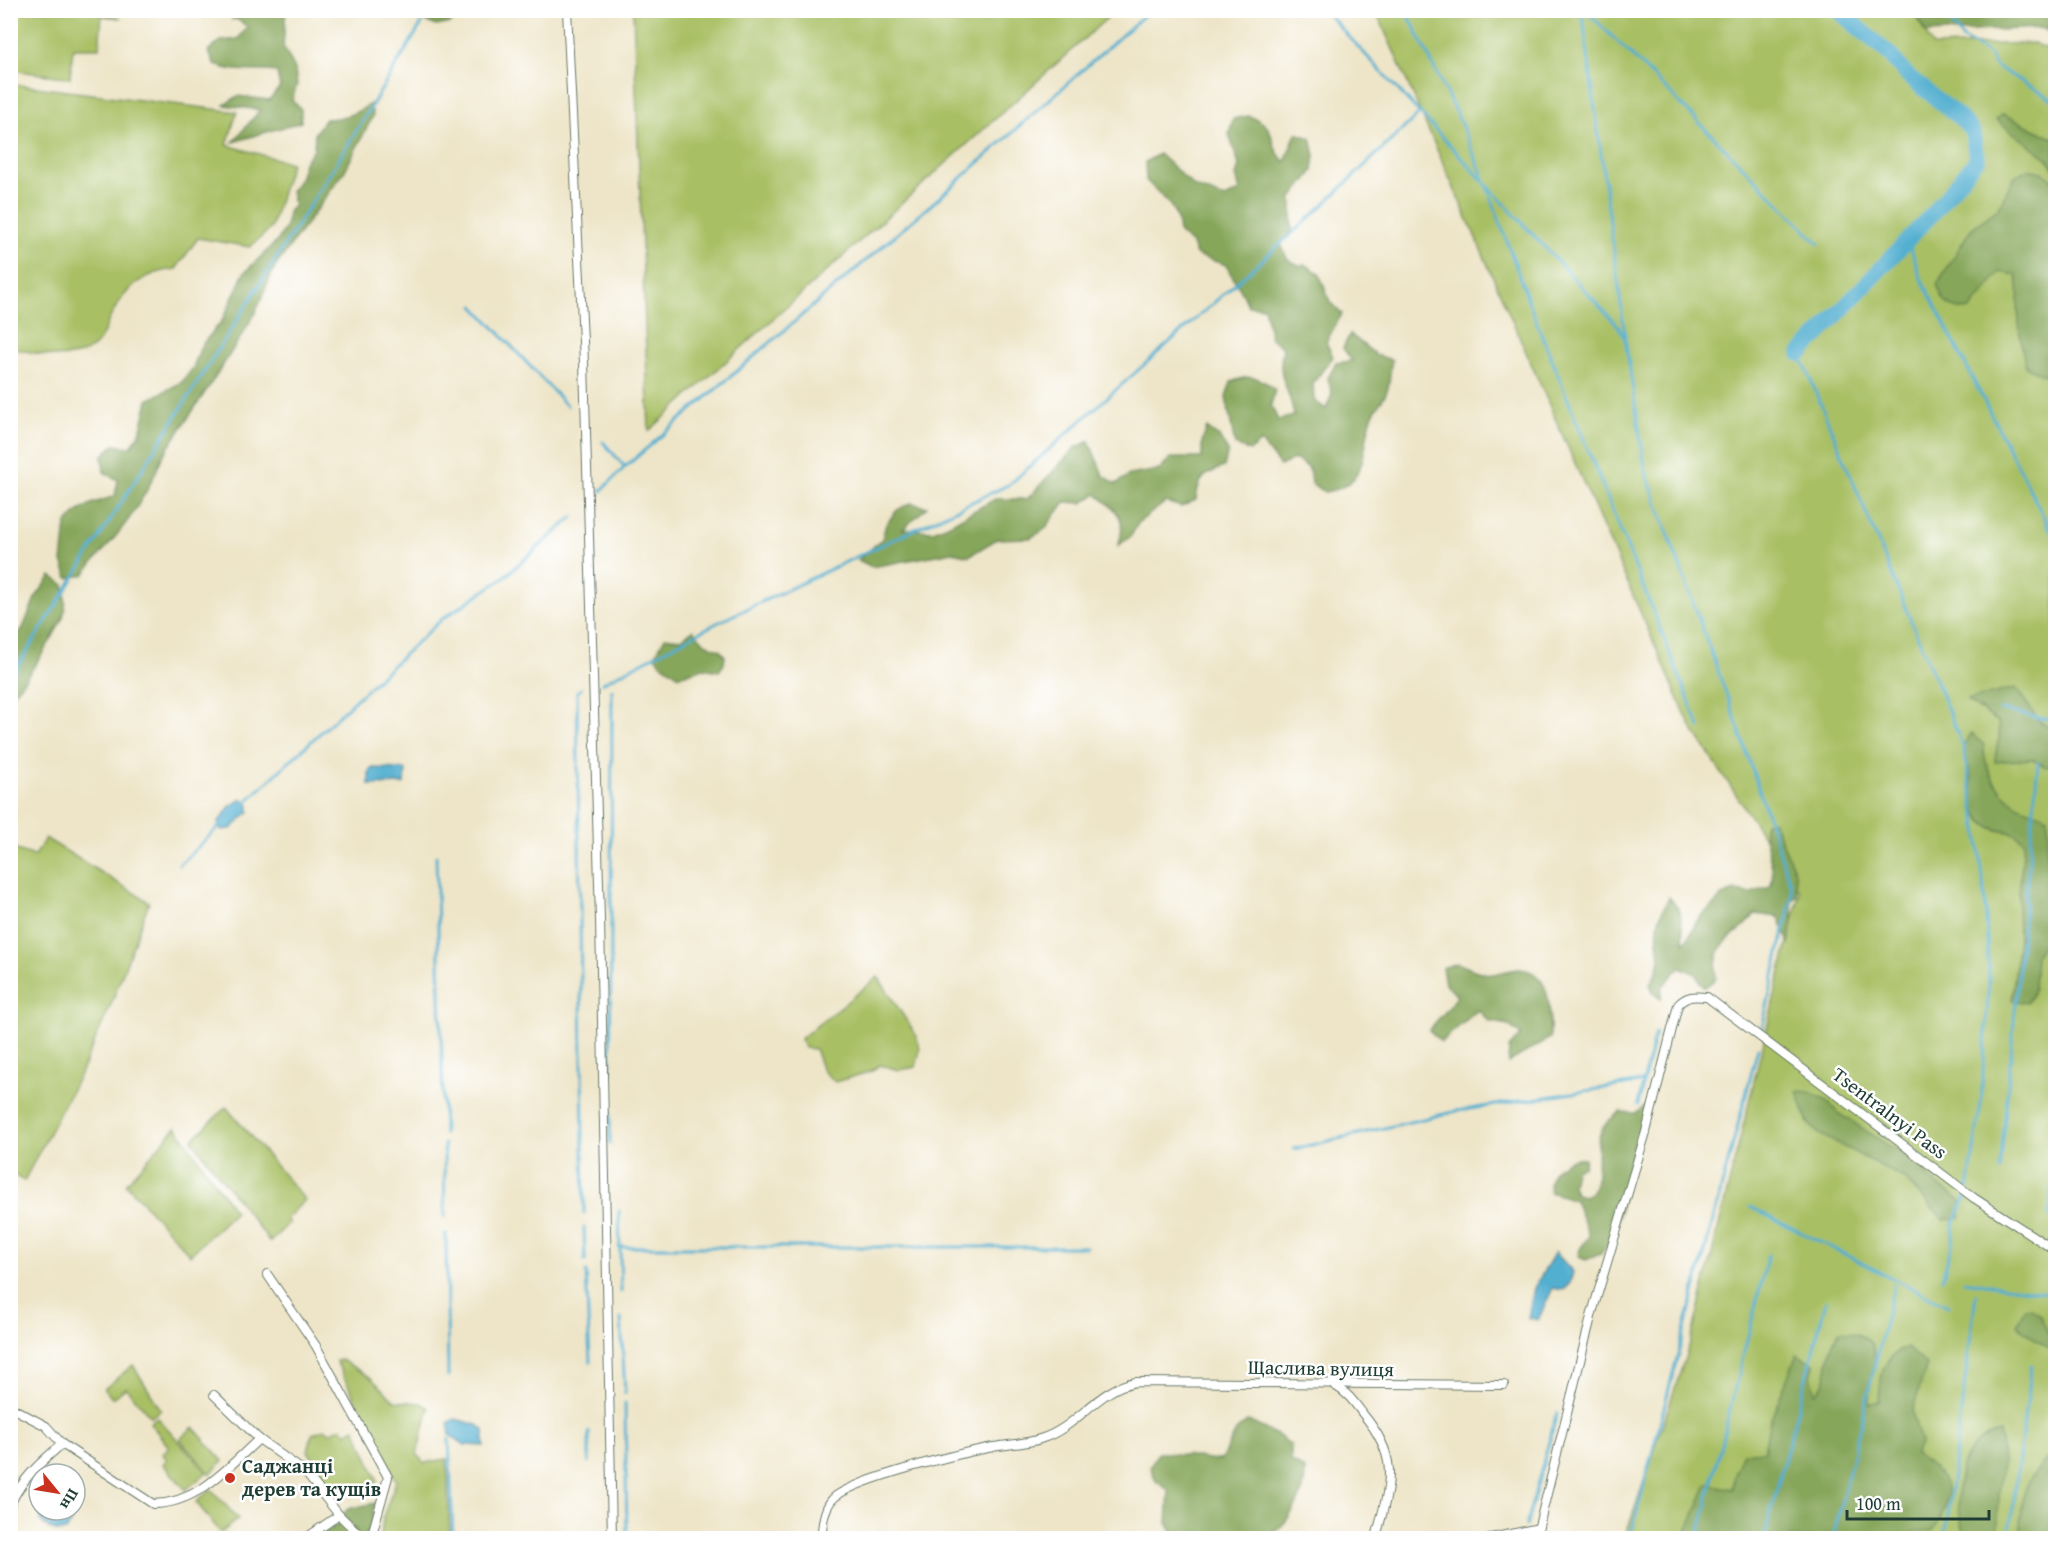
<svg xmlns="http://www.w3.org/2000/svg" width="2066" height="1549" viewBox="0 0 2066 1549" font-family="'Gentium Book Plus',serif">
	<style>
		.green { fill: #a8bf64; stroke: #647e4c; stroke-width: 1.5 }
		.forest { fill: #86a65a; stroke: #527247; stroke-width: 1.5 }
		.water { fill: #52afd0; stroke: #387682; stroke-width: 1.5 }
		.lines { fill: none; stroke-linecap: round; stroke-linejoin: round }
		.stream { stroke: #52afd0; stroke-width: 3 }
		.river { stroke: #52afd0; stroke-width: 16 }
		.street-casing { stroke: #677868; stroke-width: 10 }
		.street { stroke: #fff; stroke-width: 8 }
		.poi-dot { fill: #c8321e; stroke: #fff; stroke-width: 2 }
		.labels { text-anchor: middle; stroke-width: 5; stroke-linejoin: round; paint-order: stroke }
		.street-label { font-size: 20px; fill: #1f3d34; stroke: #fff }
		.poi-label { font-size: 20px; font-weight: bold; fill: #1f3d34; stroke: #fff; text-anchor: start }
	</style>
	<rect width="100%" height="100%" fill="#fff"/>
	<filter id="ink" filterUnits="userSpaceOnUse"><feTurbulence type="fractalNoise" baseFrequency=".0167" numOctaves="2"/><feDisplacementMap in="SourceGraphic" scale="12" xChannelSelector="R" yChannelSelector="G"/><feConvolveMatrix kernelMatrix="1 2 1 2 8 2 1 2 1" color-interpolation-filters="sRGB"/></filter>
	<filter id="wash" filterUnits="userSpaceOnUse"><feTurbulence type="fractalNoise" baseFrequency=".008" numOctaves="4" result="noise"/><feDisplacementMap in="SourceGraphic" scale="24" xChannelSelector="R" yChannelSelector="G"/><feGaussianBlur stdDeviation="1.35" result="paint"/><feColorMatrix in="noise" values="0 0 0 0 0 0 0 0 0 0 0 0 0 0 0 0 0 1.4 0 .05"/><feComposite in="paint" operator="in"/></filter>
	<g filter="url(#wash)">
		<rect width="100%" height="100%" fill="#eee5c8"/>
		<g class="green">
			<polygon points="11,10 93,11 121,18 102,16 99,48 73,48 70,78 11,70"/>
			<polygon points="633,10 1115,10 1115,11 649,431"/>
			<polygon points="1376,11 1913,11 1933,46 2034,43 2055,52 2055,1538 1625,1538 1691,1340 1800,892 1690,725"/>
			<path d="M11,84L237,112L227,145L291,163L271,228L250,247L198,238L176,269C143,272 125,288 110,318C104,331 102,343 87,351C65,363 33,352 11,348Z"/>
			<polygon points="45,838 149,902 112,1002 80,1074 24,1181 11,1173 11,848 35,856"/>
			<polygon points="878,977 916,1035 920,1049 916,1067 899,1070 880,1065 869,1072 835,1082 823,1071 815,1049 805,1048 800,1039"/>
			<polygon points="226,1107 305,1200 286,1219 289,1223 270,1242 192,1140"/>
			<polygon points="176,1127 235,1212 190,1255 126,1184"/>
			<polygon points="341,1360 369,1376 395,1401 421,1403 429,1408 417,1454 424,1463 447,1459 450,1538 381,1538 383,1517 396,1481 336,1361"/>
			<polygon points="133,1365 161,1410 151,1417 126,1388 112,1398 104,1389"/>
			<polygon points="157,1417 207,1472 186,1490 163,1464 167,1459 162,1454 169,1447 150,1423"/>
			<polygon points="193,1427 223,1461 210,1474 180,1439"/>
			<path d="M341,1427L346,1433L355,1428L378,1481C370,1494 348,1495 334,1496L316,1473L320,1469L308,1451L312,1434L325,1429L330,1433Z"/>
			<polygon points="211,1489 238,1519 221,1533 196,1502"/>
		</g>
		<g class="forest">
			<path d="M250,11H286L283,46L295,69L297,85L292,100L301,109V122L233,142L260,110L224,105L238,96L269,100L280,87L277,72C253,69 239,74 215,65L208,51L221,41L238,39L248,27L236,19L231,20Z"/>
			<polygon points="404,11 459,10 459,11 451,23 436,26"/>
			<polygon points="1915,11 2055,11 2055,34 2041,28 1926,33"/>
			<path d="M370,104L373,116L344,172L275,267C267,282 263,298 255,313C226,363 193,410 162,457C150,490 128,523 105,549C97,558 90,565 84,575L68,578L62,562L66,524L77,512L91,504L115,496L118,480L104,472L102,456L114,445L131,447L140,433L148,400L182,382L193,368L201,346L222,321L244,273L278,240L286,226L289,210L294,206L291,191L301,177L304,162L314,149L315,133L325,119C343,119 355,114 370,104Z"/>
			<polygon points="2003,114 2055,139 2055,170 2047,158 1996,120"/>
			<path d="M1249,116C1282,128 1264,141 1285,162L1296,133L1311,138L1315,155L1313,171L1292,198V231L1281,244L1287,259L1301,266L1305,264L1319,273L1330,302L1342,314L1326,342L1333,357L1313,383L1314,400L1326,409L1332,394L1328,378L1336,363L1352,361L1343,348L1350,334L1376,355L1392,360C1390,369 1390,380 1388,388C1385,398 1376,407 1372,417C1360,450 1371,486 1324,492L1311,483L1309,468L1295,459L1280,466L1261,442L1250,451L1235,445L1226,397L1231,382C1250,374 1260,376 1275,390L1271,405L1278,420L1294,416C1290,386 1276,382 1283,348L1271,338L1264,307L1248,306C1243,290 1233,280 1226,265L1196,255L1192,244L1179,233C1177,204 1164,200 1146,180L1145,162L1159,154L1195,187L1225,198L1240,191L1236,176L1239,165L1229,135L1233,119Z"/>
			<path d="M2027,169L2042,172L2055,182V376L2040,374L2026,366C2021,348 2019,327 2018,308C2018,295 2020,288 2016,275L2000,272L1970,310C1948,309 1944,304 1937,284L1971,229L1999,208L2013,178Z"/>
			<path d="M1207,428L1219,437L1228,451L1224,467C1204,474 1198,478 1196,500L1181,507L1166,502L1139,522L1131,536L1118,546C1128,517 1117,511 1096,494L1082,503L1065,502L1044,530L1030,538L997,539L969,556L953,552L872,567L858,560L882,539L886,524L897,510L911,503L927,507L903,529L933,531L948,525L995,499H1027L1075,448L1089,441L1103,475L1116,484L1129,475L1160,470L1170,458H1202V442Z"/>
			<path d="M51,576L64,585C65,596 67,607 63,617C54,637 26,682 11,695V642L23,628L35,598Z"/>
			<polygon points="693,630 705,643 720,650 725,656 724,664 719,671 703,668 679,676 659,662 655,655 665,637 681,639"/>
			<path d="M2016,688L2039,721L2055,731V763L2046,767L2032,759L1995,762C1995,744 2002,742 1998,722L1967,700Z"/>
			<path d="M1972,733L1984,745C1983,767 1997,792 2016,804C2025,810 2037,811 2047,817L2049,832L2046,848L2051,875V891L2044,908V941L2036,956L2034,989L2027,1003L2012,1000L2019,937L2018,905L2024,842C2010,827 2007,835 1992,828C1971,819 1973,797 1971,779C1969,768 1965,757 1963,746Z"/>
			<path d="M1773,821L1795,872L1797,896L1792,901L1793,919L1789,943L1779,917L1755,914C1735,941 1713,936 1716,979L1704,988L1696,974L1680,967L1662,987L1661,998L1653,992L1650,984C1670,953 1652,948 1659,920C1661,912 1666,904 1669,897L1680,911L1684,943C1691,936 1692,929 1697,921C1703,910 1715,908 1721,896L1735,891L1751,893L1770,887C1779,868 1761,844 1765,822Z"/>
			<path d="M1457,963C1467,967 1482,975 1493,974C1502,973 1510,969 1520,969C1553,971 1550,1014 1550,1038L1508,1063L1509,1048L1521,1035L1508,1025L1489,1021L1478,1010L1441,1042L1429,1031C1438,1016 1450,1011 1457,995L1445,984L1442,968Z"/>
			<polygon points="1797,1091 1809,1092 1823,1098 1840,1114 1911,1160 1934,1182 1961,1201 1960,1217 1944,1220 1904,1178 1819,1134 1808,1123"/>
			<path d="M1647,1104C1648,1125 1634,1138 1630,1157C1623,1189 1622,1227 1601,1254L1586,1260L1578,1257L1580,1249L1589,1236L1575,1200L1550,1192C1545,1172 1567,1155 1585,1158L1584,1166L1575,1170L1572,1186L1576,1194L1584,1196L1591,1193C1608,1161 1581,1137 1620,1112L1636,1113Z"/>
			<path d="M2025,1308H2031L2040,1315L2049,1335L2055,1332V1354C2044,1341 2028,1338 2017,1324Z"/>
			<path d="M1840,1331C1897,1337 1866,1370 1869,1404L1879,1401C1881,1375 1880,1359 1907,1347L1927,1365L1912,1412L1921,1443L1915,1454C1951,1481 1958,1490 1932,1532L1915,1531L1910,1538H1684L1707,1484L1733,1489L1735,1473L1743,1453L1764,1451L1769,1424L1797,1354L1814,1364L1811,1377L1816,1393C1833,1378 1823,1352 1840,1331Z"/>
			<path d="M1248,1421L1279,1436L1291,1445V1461L1305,1470C1306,1498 1289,1520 1270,1538L1175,1537L1167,1523L1169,1491L1156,1481L1150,1467L1158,1453C1180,1452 1199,1459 1221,1460L1236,1431Z"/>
			<path d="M2000,1432L2003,1463L1999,1496L1997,1538H1966C1953,1500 1952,1442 2000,1432Z"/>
			<path d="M2047,1459L2055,1468L2051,1502L2055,1514V1538H2021C2022,1500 2018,1488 2047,1459Z"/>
			<polygon points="375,1503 371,1526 364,1538 316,1538 341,1522 358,1532 346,1520 344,1513 348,1509"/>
		</g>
		<g class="water">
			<polygon points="371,768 404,769 406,771 404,784 369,785 369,771"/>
			<polygon points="242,799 249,805 249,812 231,829 221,830 218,823 230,806"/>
			<polygon points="1555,1252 1573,1272 1570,1283 1563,1290 1553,1288 1538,1320 1528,1318 1534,1288"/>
			<polygon points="455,1419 478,1425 484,1430 484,1446 465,1445 450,1435 448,1423"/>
			<path d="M41,1510H69L71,1523L66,1531C55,1533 47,1529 40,1520Z"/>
		</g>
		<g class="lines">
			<g class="stream">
				<polyline points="1324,10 1618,326 1625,339 1646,473 1735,718 1791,886 1792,895 1761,1033"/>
				<polyline points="1406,10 1459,119 1484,179"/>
				<polyline points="1582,10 1625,336"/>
				<polyline points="1585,10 1662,85 1819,244"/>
				<polyline points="1941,10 1963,39 1988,53 1997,67 2047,96 2056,103"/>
				<polyline points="1487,186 1529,303 1700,728"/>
				<polyline points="1908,240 1920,276 2053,535"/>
				<polyline points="474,306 567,406"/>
				<polyline points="1800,354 1963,746 1976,819 1985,898 1989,979 1981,1103 1967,1195 1954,1223 1952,1244 1942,1279"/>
				<polyline points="603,442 625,467"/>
				<polyline points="601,491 625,467 940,197 1150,10"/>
				<polyline points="10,678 336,164 430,10"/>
				<polyline points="602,683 717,623 1010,484 1316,212 1420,113"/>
				<polyline points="581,689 577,692 584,1213"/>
				<polyline points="2000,710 2056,721"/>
				<polyline points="244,804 442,619 502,579 573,517"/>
				<polyline points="436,856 444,1134"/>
				<polyline points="179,865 221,825"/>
				<polyline points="1638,1105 1655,1033"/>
				<polyline points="610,1143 612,690"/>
				<polyline points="444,1144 445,1217"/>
				<polyline points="1294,1149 1457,1111 1643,1082"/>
				<polyline points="2000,1171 2038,763"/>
				<polyline points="1750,1207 1948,1306"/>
				<polyline points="619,1211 621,1292"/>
				<polyline points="2049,1216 2056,1160"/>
				<polyline points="584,1227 585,1261"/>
				<polyline points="446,1234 448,1376"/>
				<polyline points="619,1247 1086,1247"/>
				<polyline points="586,1272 590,1362"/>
				<polyline points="1964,1281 2056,1294"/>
				<polyline points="621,1318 625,1393"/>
				<polyline points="625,1403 627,1538"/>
				<polyline points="449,1439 453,1538"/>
				<polyline points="589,1462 589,1432"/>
				<polyline points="27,1483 51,1469"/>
				<polyline points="10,1491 11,1491"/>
				<polyline points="1526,1526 1557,1413"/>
				<polyline points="1523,1538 1524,1536"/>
				<polyline points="1630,1538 1758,1048"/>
				<polyline points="1698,1538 1768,1255"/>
				<polyline points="1764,1538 1826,1301"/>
				<polyline points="1833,1538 1894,1285"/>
				<polyline points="1945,1538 1976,1294"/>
				<polyline points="2009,1538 2031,1365"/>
			</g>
			<polyline class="river" points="1800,354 1933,213 1977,159 1972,131 1959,117 1908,76 1888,53 1837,10"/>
		</g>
	</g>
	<g filter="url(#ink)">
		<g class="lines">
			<g class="street-casing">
				<g id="street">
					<polyline points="567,10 584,362 600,919 612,1538"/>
					<polyline points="267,1274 316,1346 388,1477 371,1538"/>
					<path d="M1334,1385C1347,1392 1354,1402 1363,1414C1402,1461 1389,1485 1376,1538"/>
					<polyline points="214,1395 259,1439"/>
					<path d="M10,1407L46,1426L62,1444L153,1504C198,1504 228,1467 259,1439L305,1472L339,1515L363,1538"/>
					<path d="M10,1505C22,1478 41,1462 62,1444"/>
					<polyline points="306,1538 339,1515"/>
					<path d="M821,1538C823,1524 823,1506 836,1496C860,1478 961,1453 993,1447C1009,1444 1028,1444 1043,1438C1079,1426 1098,1388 1136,1382L1504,1385"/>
					<polyline points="1491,1538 1539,1528"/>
					<path d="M1536,1538L1592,1313L1646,1132L1678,1005C1687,995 1695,996 1707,997L1974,1198L2056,1251"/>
				</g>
			</g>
			<use href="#street" class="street"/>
		</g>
	</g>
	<circle class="poi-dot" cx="230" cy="1478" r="6"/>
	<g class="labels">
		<g class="street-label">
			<text transform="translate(1890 1113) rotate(37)" y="7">Tsentralnyi Pass</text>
			<text transform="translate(1321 1368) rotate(1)" y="7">Щаслива вулиця</text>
		</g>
		<g class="poi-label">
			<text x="242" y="1473">Саджанці<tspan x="242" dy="23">дерев та кущів</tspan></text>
		</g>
	</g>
	<rect width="2066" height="1549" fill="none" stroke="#fff" stroke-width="36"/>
	<g transform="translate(57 1492) rotate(120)"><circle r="28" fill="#ffffff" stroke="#a5b1ae" stroke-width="1.5"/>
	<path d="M0-4.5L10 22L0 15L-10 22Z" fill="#c8321e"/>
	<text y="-9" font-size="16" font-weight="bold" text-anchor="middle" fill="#1f3d34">Пн</text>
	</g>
	<path d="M1847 1510v9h142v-9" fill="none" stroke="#1f3d34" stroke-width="3"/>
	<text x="1856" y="1510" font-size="18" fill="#1f3d34" stroke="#ffffff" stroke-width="4.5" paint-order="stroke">100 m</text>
</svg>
